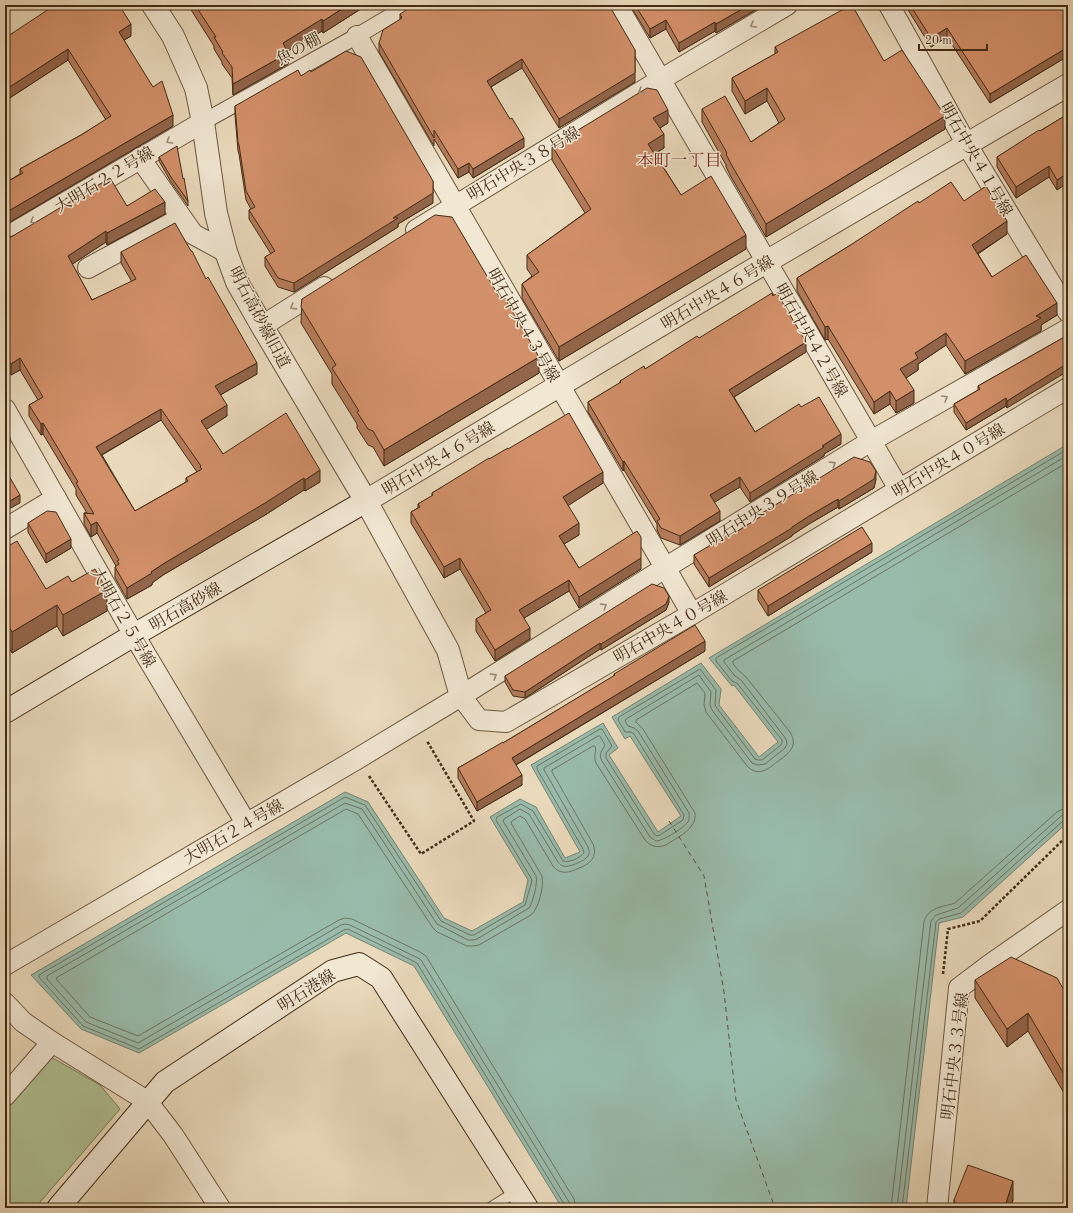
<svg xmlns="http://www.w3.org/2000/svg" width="1073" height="1213" viewBox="0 0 1073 1213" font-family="'Old Standard TT','Noto Serif JP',serif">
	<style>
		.green { fill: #b0c196; stroke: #797656 }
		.water { fill: #99bbab; stroke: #76826f }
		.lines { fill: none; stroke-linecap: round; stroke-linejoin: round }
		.shore { stroke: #6e7460; stroke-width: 1 }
		.ferry { stroke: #58503a; stroke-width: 1; stroke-dasharray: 5 4; stroke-linecap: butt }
		.service-casing { stroke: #6c583f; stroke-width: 12 }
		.pedestrian-casing { stroke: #6c583f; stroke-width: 17 }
		.minor-casing { stroke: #6c583f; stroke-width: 22 }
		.tertiary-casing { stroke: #6c583f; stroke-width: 24 }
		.secondary-casing { stroke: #422c15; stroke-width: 24 }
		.path { stroke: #422c15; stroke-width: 2.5; stroke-dasharray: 3 2; stroke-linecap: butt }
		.service { stroke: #f1e7d3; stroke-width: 10 }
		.pedestrian { stroke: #f1e7d3; stroke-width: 15 }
		.minor { stroke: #f1e7d3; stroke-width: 20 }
		.tertiary { stroke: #f1e7d3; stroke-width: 22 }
		.secondary { stroke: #f1e7d3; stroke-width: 22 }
		.wall { fill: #b57c5b; stroke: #422c15; fill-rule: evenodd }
		.shaded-wall { fill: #93654a; stroke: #422c15 }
		.building { fill: #d2906a; stroke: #422c15; fill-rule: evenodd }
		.oneway { stroke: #9a8a74 }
		.labels { text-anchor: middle; stroke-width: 3; stroke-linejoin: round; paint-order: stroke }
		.street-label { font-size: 16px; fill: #422c15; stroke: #f1e7d3 }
		.neighbourhood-label { font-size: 17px; fill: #7a1f14; stroke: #f1e7d3 }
	</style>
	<rect width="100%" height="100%" fill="#eadabc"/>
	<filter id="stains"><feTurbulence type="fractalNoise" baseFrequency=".005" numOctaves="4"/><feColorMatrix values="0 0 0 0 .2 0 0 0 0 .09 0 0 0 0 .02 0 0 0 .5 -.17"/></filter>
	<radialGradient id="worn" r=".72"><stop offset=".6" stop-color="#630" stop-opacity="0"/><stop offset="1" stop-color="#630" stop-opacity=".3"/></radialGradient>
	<polygon class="green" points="51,1057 100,1085 120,1109 35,1208 5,1208 5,1108"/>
	<polygon class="water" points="1068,444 1068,822 963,917 939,923 906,1208 562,1208 414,966 346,933 139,1053 81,1029 31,975 345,792 368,802 444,918 472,931 523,902 528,880 490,817 520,799 536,807 565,858 580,852 531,765 603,723 618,748 609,755 658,832 681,816 630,736 625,739 612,717 701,663 721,689 719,705 759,757 778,742 734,685 732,686 709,658"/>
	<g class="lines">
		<g class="shore">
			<path d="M565,1208L564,1204L417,963L348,929L344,930L139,1049L83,1026L39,977V975L345,797L365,805L441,921L470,935H474L525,905L532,881L531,878L496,820L497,817L521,804L533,811L563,861C569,863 580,858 584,853L583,849L537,769V766L600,729H602L612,746L606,753V758L654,834L657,836L660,835L683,820L684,815L634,734L631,732H625L618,720L619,717L700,669L716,690L715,704L716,707L755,759L758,760H762L781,745L782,743V740L737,683L732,681L716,661V658L1068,449"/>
			<path d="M570,1208L569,1202L421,960L418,958L350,925L345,924L341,925L138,1043L86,1022L47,979V976L345,803L362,809L437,924L468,940H473L477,939L529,908C533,902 538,883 536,876L503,821L504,819L520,809L529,814L558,862C560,864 560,865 563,866C568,868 585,861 588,856C590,853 589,850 588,847L544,770V768L598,736H600L605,745C602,751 598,754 602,761L650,837L656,841C663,841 683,828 687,823C690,820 689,817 689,813L638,731L634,728L628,726L625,721L626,719L699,675L711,692L710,705L712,710L752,763L758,765L765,764L785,748L787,744L786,739L741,680L735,676L724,662V660L1068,455"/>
			<path d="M576,1208L574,1199L426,956L420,952L352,919L345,918L339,920L138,1036L90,1017L57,980L56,978L346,809L358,814L433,928L437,932L467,946H473L479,945L531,915C539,908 544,886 542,876L511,823L512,821L520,816L525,819L553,866C560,875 569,873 579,868C590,864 598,857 593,844L552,772V770L593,746H595C597,751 593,756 596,763L645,840C651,847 658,848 666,845C678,837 697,829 695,813L643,729L636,722V720L697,683L705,693L704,705L706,712L747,766C758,777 767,770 777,762C788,754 799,747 790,732L746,677L739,671L733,664V661L1068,462"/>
			<path d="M891,1208L924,922C928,907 943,907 955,903L1057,812L1063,809L1068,808"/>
			<polyline points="897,1208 931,921 936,915 958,908 1060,817 1064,814 1068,814"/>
			<polyline points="902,1208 936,922 939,919 961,913 1064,820 1068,819"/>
		</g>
		<polyline class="ferry" points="669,821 704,876 724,992 736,1100 775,1208"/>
		<g class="service-casing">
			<polyline id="service" points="490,1208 517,1191"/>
		</g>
		<g class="pedestrian-casing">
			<polyline id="pedestrian" points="203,122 357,36 409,5"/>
		</g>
		<g class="minor-casing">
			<g id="minor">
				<polyline points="617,5 899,489"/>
				<polyline points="889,5 967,145 1068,312"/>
				<polyline points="357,36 692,614"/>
				<polyline points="140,158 193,234 226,252"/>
				<polyline points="416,230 660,80 787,5"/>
				<polyline points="5,238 203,122"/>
				<polyline points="88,268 181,218"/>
				<polyline points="262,326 324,287"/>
				<polyline points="5,409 134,635 246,823"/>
				<polyline points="5,529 56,498"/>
				<polyline points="461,696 479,720 506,722 692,614 1068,388"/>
				<polyline points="5,965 357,759 461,696 665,568 871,441 1068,329"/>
				<polyline points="5,1003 23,1022 52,1042 147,1101 173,1135 220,1208"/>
				<polyline points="5,1096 52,1042"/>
				<polyline points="937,1208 959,988 988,966 1068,910"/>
			</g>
		</g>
		<g class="tertiary-casing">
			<g id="tertiary">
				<polyline points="153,5 173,36 196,88 203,122 216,213 226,252 237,282 262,326 366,501 448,650 461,696"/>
				<polyline points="366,501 766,262 1068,85"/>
			</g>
		</g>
		<g class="secondary-casing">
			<g id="secondary">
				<polyline points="5,712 134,635 366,501"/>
				<polyline points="58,1208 165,1082 333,971 359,964 381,978 527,1208"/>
			</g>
		</g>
		<g class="path">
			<polyline points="369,776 421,854 474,821 427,741"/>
			<polyline points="943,974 948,929 980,921 1068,835"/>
		</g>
		<use href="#service" class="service"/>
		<use href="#pedestrian" class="pedestrian"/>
		<use href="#minor" class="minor"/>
		<use href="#tertiary" class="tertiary"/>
		<use href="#secondary" class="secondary"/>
	</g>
	<g class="wall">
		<polygon points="188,5 367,5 323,33 322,31 288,51 288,64 233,95 232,78 222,64 222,62 214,49 214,46"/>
		<polygon points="630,5 764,5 716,33 715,31 679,52 666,29 650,38"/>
		<polygon points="905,5 1068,5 1068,56 990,103 947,37 931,47"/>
		<polygon points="400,14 635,82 559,128 522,68 491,87 524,147 473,178 469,172 458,178 434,139 434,146 379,52 379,43 400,19"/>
		<polygon points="131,36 124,40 173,126 5,225 5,183 20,174 20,169 81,135 106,120 68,60 5,101 5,38"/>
		<polygon points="775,47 884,61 945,129 766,237 731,177 726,167 726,165 702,122 702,109 751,142 779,123 767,101 745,114 732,91 732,78 775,54"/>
		<polygon points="311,72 433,203 398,224 398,227 294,292 278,287 265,266 265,257 271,254 249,219 249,210 251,209 246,200 239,154 238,151 235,115 235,106"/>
		<polygon points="1068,114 1057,190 1049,177 1016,198 997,167 997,157"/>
		<polygon points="668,123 660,128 664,148 655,154 681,195 746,249 559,361 522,298 522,284 532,276 527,269 527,255 585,213 552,160 552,146"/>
		<polygon points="159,157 188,201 188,206 171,182 159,161"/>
		<polygon points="964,201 1007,234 978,254 992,277 1057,315 1041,325 1041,331 965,374 946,345 918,364 918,370 906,378 914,403 896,413 890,404 874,414 828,339 825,340 797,291 797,278 919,203"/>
		<path d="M127,206L165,214L107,245L106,242L72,264L92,300L132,282L121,263V252L206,279L257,374L220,395L227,416L206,429L223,454L320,482L305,491L304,490L265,515L163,575L152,583V585L127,599L115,578V567L116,566L97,533L91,537L84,524V513H87L76,495V489L43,434L41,435L29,416V405L38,400L20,370L11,375L5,366V238ZM161,420L197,472L186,478V482L135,511L102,455Z"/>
		<polygon points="302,299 539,373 384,466 373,447 368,445 357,428 357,424 332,384 332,374 301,323"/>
		<polygon points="1068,335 1007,408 1006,406 966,430 954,412 954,404 978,390 978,386"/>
		<polygon points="699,338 806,352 734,397 755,432 801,407 841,444 824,454 824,456 750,502 740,487 714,502 720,521 680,545 661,538 657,530 657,524 624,470 623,471 588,412 588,402 620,383 620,381 645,369"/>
		<polygon points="508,449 603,483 568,505 579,535 564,544 579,568 641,569 579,608 569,591 524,618 530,639 495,661 476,631 476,619 486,613 460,569 444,578 411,523 411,512 418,508 418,504 432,496 432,493"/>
		<polygon points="876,479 874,488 839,509 838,507 809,524 792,535 792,536 709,587 694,564 694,555 733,534 762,516 762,513"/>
		<polygon points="28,523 71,548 46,563 28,532"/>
		<polygon points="5,548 46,589 72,582 107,611 63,636 57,626 12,653 5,641"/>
		<polygon points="872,552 768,616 758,600 758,590"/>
		<polygon points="669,602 666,610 601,650 600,649 525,698 513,696 505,682 505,676"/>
		<polygon points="705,651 516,765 522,785 477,811 458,778 458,768 503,743 614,676 614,674"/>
		<polygon points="975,980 1068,997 1068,1100 1028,1031 1007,1047 975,998"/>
		<polygon points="1068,1137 1068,1159 1067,1158 1067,1140"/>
		<polygon points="954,1200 1013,1200 1010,1208 954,1208"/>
	</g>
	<g class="shaded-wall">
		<polygon points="348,5 367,5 323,33 323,21"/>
		<polygon points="749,5 764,5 716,33 716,24"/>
		<polygon points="322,19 322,31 283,54 283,43"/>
		<polygon points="666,20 666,29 650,38 650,29"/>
		<polygon points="715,22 715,31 679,52 679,43"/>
		<polygon points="131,24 131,36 119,43 119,32"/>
		<polygon points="947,28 947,37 931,47 931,38"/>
		<polygon points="1068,47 1068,56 990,103 990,94"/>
		<polygon points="68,49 68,60 5,101 5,90"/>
		<polygon points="635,50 635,82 559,128 559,119"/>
		<polygon points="288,53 288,64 233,95 233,84"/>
		<polygon points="522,59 522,68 487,89 487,81"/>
		<polygon points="767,88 767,101 745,114 745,101"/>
		<polygon points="668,110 668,123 653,132 653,118"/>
		<polygon points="173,115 173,126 5,225 5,213"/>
		<polygon points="945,116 945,129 766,237 766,224"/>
		<polygon points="664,134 664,148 648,158 648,144"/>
		<polygon points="524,138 524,147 473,178 473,169"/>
		<polygon points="469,163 469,172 458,178 458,169"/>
		<polygon points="1049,166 1049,177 1016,198 1016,187"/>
		<polygon points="1068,173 1068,183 1057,190 1057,180"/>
		<polygon points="433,181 433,203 398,224 398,227 294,292 294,283 393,218"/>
		<polygon points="165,202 165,214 107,245 107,233"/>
		<polygon points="1007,221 1007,234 972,257 972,245"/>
		<polygon points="106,231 106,242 68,267 68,256"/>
		<polygon points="746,235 746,249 559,361 559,347"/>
		<polygon points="1057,303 1057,315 1041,325 1041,331 965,374 965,361"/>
		<polygon points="828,326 828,339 825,340 825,327"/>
		<polygon points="946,333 946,345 918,364 918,370 900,382 900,369 915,353"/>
		<polygon points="806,342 806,352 729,400 729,390"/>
		<polygon points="539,357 539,373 384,466 384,450"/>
		<polygon points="20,358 20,370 11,375 11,364"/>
		<polygon points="257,363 257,374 215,398 215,386"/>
		<polygon points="1068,363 1068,371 1007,408 1007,401"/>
		<polygon points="914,390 914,403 896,413 896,401"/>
		<polygon points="890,391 890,404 874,414 874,402"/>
		<polygon points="1006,398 1006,406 966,430 966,423"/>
		<polygon points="227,405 227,416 201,433 201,421"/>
		<polygon points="161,409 161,420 96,458 96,447"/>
		<polygon points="43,423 43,434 41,435 41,424"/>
		<polygon points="841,434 841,444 824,454 824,456 750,502 750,493"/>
		<polygon points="10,437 10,444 5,447 5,440"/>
		<polygon points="624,461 624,470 623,471 623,462"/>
		<polygon points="320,470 320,482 305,491 305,480"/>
		<polygon points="876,471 876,479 874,488 839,509 839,501"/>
		<polygon points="603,472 603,483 563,509 563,497"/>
		<polygon points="740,477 740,487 710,505 710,495"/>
		<polygon points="304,478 304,490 265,515 163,575 152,583 152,585 127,599 127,588 163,564"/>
		<polygon points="20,495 20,503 5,511 5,504"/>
		<polygon points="838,499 838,507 809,524 792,535 792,536 709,587 709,578 809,516"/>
		<polygon points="720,511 720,521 680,545 680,536"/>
		<polygon points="97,522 97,533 91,537 91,525"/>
		<polygon points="579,523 579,535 559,547 559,536"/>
		<polygon points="71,539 71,548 46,563 46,554"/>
		<polygon points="872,543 872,552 768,616 768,606"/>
		<polygon points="460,558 460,569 444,578 444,567"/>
		<polygon points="641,558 641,569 579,608 579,597"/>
		<polygon points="569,580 569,591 519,621 519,610"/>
		<polygon points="107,590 107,611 63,636 63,615"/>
		<polygon points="669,596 669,602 666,610 601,650 601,644"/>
		<polygon points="57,605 57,626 12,653 12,632"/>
		<polygon points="530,628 530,639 495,661 495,650"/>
		<polygon points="705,641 705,651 512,767 512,758"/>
		<polygon points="600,643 600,649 525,698 525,692"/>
		<polygon points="522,775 522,785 477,811 477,802"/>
		<polygon points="1028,1013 1028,1031 1007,1047 1007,1029"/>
		<polygon points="1013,1181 1013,1200 1010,1208 1005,1208 1005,1206"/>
	</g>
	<g class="building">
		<polygon points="55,5 119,5 131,24 119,32 153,87 162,81 173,115 5,213 5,183 23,173 20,169 81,135 111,116 68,49 5,90 5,38"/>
		<polygon points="195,5 348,5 323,21 322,19 283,43 288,53 233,84 232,67 222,53 223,52 214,37 216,37"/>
		<polygon points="414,5 609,5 635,50 635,73 559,119 522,59 487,81 510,119 512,118 524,138 473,169 469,163 458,169 434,130 434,138 379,43 383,30 402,18 400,14"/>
		<polygon points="635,5 749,5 716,24 715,22 679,43 666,20 650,29"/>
		<polygon points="851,5 852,5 884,61 902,50 945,116 766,224 731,164 726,154 727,153 702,109 725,96 751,142 785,119 767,88 745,101 732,78 778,52 775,47"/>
		<polygon points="910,5 1068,5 1068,47 990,94 947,28 931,38"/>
		<polygon points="346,51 361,57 433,181 433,193 393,218 398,218 294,283 278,278 265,257 275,251 249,210 255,207 246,191 239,145 238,142 235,106 298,70 301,76 310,70 311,72"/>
		<polygon points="647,88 657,90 668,110 653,118 664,134 648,144 681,195 711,176 746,235 559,347 522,284 539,272 527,255 591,209 552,146"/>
		<polygon points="1068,114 1068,173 1057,180 1049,166 1016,187 997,157 1039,130 1040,131"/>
		<polygon points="177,146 183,179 184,178 188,201 171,177 159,157"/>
		<path d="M110,178L127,206L155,189L165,202L107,233L106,231L68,256L92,300L136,279L121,252L175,223L191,251H192L206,279L208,277L257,363L215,386L227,405L201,421L223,454L286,413L320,470L305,480L304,478L265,503L163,564L151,572L152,573L127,588L115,567L119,564L117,561L119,560L97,522L91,525L84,513L94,514L76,483L78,482L43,423L41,424L29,405L43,397L20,358L11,364L5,354V238L11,237ZM161,409L201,466L200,467L202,469L186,478L188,481L135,511L96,447Z"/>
		<polygon points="951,182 964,201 986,186 1007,221 972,245 992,277 1026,255 1057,303 1036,316 1041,318 965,361 946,333 915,353 918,358 900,369 914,390 896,401 890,391 874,402 828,326 825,327 797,278 849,246 918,201 919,203"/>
		<polygon points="435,215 452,217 500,298 503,295 539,357 384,450 373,431 368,429 357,412 359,411 332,368 336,365 301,307 302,299"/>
		<polygon points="772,293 773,296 777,293 806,342 729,390 755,432 799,404 801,407 819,397 841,434 822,446 824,447 750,493 740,477 710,495 720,511 680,536 661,528 657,521 660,519 624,461 623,462 588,402 621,382 620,381 644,366 645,369 697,336 699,338"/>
		<polygon points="1068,335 1068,363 1007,401 1006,398 966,423 954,404 980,389 978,386"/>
		<polygon points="569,413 603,472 563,497 579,523 559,536 579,568 637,531 641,537 641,558 579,597 569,580 519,610 530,628 495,650 476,619 491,610 460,558 444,567 411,512 420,507 418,504 433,495 432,493 489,458 489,459 508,448 508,449"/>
		<polygon points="5,427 10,437 5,440"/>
		<polygon points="854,457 870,462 876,471 874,479 839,501 838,499 809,516 792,527 792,528 709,578 694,555 732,532 733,534 763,515 762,513"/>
		<polygon points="5,469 20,495 5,504"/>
		<polygon points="47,511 56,512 71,539 46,554 28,523"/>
		<polygon points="862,527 872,543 768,606 758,590"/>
		<polygon points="17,541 46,589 68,576 72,582 95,569 107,590 63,615 57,605 12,632 5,620 5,548"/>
		<polygon points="652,584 664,588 669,596 666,604 601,644 600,643 525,692 513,690 505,676"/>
		<polygon points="695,625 705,641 512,758 522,775 477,802 458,768 503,742 503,743 615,675 614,674"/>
		<polygon points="1011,957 1057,978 1068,997 1068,1081 1028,1013 1007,1029 975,980"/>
		<polygon points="968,1165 1013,1181 1005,1206 1009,1208 957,1208 954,1200"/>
		<polygon points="1068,1199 1068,1208 1064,1208"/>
	</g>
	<defs><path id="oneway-chevron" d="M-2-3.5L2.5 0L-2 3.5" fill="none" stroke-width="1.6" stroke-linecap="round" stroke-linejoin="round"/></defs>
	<g class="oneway">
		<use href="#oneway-chevron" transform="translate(753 25) rotate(150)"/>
		<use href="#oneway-chevron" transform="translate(641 91) rotate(149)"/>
		<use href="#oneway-chevron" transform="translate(169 141) rotate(150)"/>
		<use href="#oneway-chevron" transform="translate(33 221) rotate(149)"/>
		<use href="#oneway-chevron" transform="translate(293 307) rotate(148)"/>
		<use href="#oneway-chevron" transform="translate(945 398) rotate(-30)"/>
		<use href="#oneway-chevron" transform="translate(833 464) rotate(-32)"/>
		<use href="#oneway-chevron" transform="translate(604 606) rotate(-32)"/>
		<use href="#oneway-chevron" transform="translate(494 676) rotate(-32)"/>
	</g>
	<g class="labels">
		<g class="street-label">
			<text transform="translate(298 48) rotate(-29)" y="6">魚の棚</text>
			<text transform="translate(977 159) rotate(60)" y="6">明石中央４１号線</text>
			<text transform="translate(523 163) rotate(-31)" y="6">明石中央３８号線</text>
			<text transform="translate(104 179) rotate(-31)" y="6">大明石２２号線</text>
			<text transform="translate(717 292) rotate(-31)" y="6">明石中央４６号線</text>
			<text transform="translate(260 317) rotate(62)" y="6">明石高砂線旧道</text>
			<text transform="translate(524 325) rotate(60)" y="6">明石中央４３号線</text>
			<text transform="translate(812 340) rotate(60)" y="6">明石中央４２号線</text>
			<text transform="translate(438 458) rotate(-31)" y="6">明石中央４６号線</text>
			<text transform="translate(948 460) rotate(-31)" y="6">明石中央４０号線</text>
			<text transform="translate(762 508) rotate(-32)" y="6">明石中央３９号線</text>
			<text transform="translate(185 606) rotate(-30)" y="6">明石高砂線</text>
			<text transform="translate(124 617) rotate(60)" y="6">大明石２５号線</text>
			<text transform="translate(670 626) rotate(-30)" y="6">明石中央４０号線</text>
			<text transform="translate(233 831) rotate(-30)" y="6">大明石２４号線</text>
			<text transform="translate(306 990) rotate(-32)" y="6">明石港線</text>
			<text transform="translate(954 1056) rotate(-83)" y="6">明石中央３３号線</text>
		</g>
		<g class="neighbourhood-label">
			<text x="679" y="166">本町一丁目</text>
		</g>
	</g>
	<rect width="1073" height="1213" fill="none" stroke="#eadabc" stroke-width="20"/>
	<rect x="6" y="6" width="1061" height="1201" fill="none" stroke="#422c15" stroke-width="2"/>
	<rect x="10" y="10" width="1053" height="1193" fill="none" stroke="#422c15"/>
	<path d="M919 44v6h68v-6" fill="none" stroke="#422c15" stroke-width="2"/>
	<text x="925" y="44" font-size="12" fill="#422c15" stroke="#f1e7d3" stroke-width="3" paint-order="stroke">20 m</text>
	<rect width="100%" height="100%" filter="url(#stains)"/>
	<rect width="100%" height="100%" fill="url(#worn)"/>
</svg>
